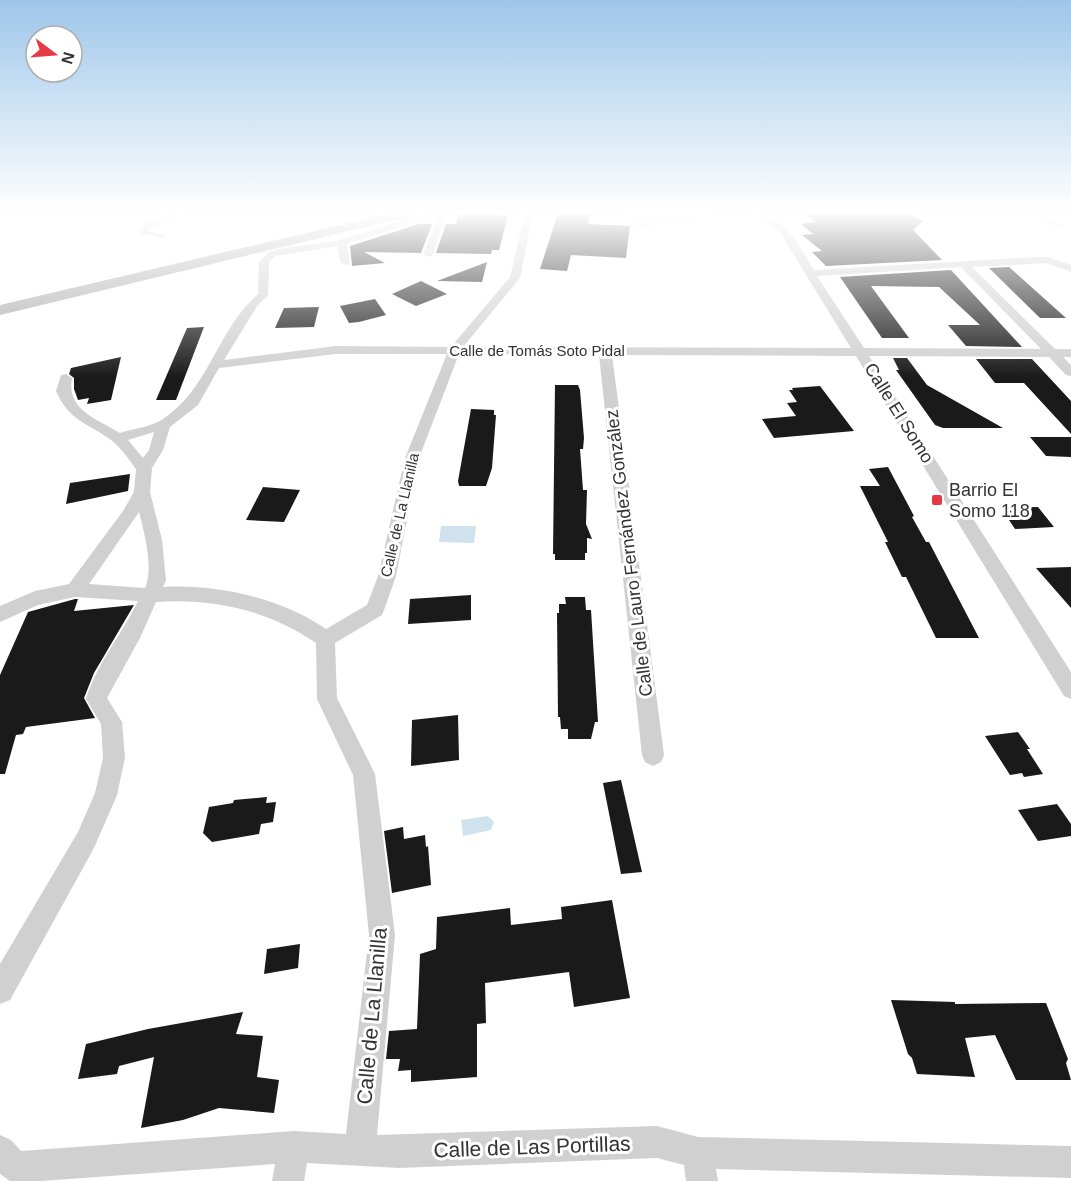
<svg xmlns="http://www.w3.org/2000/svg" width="1071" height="1181" viewBox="0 0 1071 1181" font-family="Helvetica,sans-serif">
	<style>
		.green { fill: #e6ecdf }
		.water { fill: #cfe2ee }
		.building { fill: #1a1a1a }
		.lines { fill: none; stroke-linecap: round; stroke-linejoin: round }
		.service { fill: #d0d0d0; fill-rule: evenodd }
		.minor { fill: #d0d0d0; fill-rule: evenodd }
		.primary { fill: #ababab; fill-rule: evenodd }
		.poi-dot { fill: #e63946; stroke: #fff; stroke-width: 2 }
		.labels { text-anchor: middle; stroke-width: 6; stroke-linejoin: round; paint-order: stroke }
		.far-street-label { font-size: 15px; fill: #333; stroke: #fff }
		.street-label { font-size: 18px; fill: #333; stroke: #fff }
		.poi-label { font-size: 18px; fill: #333; stroke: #fff; text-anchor: start }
		.near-street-label { font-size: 21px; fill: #333; stroke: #fff }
	</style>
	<rect width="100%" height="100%" fill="#fff"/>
	<polygon class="green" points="624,213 717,213 639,229"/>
	<g class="water">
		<polygon points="441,526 476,526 474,543 439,542"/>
		<polygon points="488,816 494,822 491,830 463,836 461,820"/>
	</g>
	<g class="building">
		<polygon points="558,213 591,213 588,224 630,226 626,258 571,255 567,271 540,269"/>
		<polygon points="803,213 908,213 923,221 913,230 942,260 826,266 812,252 822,251 802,235 813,234 801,224 816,222"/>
		<polygon points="459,214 508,215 499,250 492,250 491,254 436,253 446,224 456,224"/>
		<polygon points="419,224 432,224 421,253 364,252 385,263 352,266 350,246"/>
		<polygon points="487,262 482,282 437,281"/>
		<polygon points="1009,267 1066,318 1040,318 989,268"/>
		<polygon points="951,270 1022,347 966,346 948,325 980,325 939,287 871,286 909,338 882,338 840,277"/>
		<polygon points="421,281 447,294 416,306 392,294"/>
		<polygon points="375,299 386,315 359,322 349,323 340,306"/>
		<polygon points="319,307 314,327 275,328 284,308"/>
		<polygon points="204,327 176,400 156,400 187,328"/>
		<polygon points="121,357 111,400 87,404 89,398 78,400 74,389 74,378 69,374 71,368"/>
		<polygon points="893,358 907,358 927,385 1003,428 943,428 935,425 896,370 899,370"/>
		<polygon points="976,359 1032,359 1071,401 1071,434 1024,383 995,383"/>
		<polygon points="555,385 578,385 580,390 584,438 583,449 580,449 583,490 587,490 586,524 592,539 587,538 587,553 585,553 585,560 555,560 555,554 553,554"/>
		<polygon points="820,386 854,431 774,438 762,419 796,416 787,403 797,402 789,390 793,390 792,388"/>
		<polygon points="471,409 494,410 494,415 496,415 492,468 486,486 459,486 458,481"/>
		<polygon points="1030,437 1071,437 1071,457 1046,456"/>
		<polygon points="888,467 914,516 912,517 926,542 929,542 979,638 936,638 906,577 902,577 885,542 888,542 860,486 880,486 869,469"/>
		<polygon points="130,474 128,491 66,504 70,483"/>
		<polygon points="263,487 300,490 284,522 246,520"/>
		<polygon points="1038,507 1054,527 1015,529 1001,508"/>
		<polygon points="1071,567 1071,608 1036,568"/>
		<polygon points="471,595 471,620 408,624 410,599"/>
		<polygon points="565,597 585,597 586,610 591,610 598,722 595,722 591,739 568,739 568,729 561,729 560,717 558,717 557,613 559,613 559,604 566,604"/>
		<polygon points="75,599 78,599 74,611 134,605 94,673 84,698 95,718 26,727 23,734 16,735 5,774 0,774 0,675 28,612"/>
		<polygon points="458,715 459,760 411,766 412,720"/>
		<polygon points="1018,732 1030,749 1027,749 1043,774 1024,777 1022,773 1010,775 985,736"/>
		<polygon points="621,780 642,872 621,874 603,783"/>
		<polygon points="267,797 266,803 276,802 273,822 261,824 259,834 212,842 203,833 209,807 233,803 234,800"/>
		<polygon points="1057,804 1071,824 1071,836 1038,841 1018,810"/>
		<polygon points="403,827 404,839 425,835 426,847 428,846 431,885 392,893 384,831"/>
		<polygon points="612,900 630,998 574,1007 569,972 485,983 486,1023 477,1024 477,1077 411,1082 411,1070 398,1071 400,1059 386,1059 389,1031 417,1029 420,954 436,949 437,917 510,908 511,925 562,919 561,907"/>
		<polygon points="300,944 298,968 264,974 267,949"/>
		<polygon points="891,1000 955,1002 955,1004 1046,1003 1068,1059 1066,1063 1071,1080 1016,1080 995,1035 965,1038 975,1077 917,1074 912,1058 908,1054"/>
		<polygon points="243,1012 236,1034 263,1036 257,1077 279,1080 274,1113 219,1108 183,1120 141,1128 154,1057 119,1066 117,1074 78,1079 86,1044 148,1029"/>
	</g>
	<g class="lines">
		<polygon class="service" points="1029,213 1034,213 1065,228 1061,229"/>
		<g class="minor">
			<polygon points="172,213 183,213 150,228 149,231 165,235 165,239 139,233 143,224"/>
			<path d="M426,213H447L432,257L423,255L438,215L347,244L350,265L341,263L337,246L276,256L269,262L268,295L257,306L224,360L336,346L451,347L510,277L525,213H533L520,278L463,347L851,348L779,231L754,213C784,213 799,247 814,270L1037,257H1048L1071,265V272L1047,263L972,267L1055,349H1071V357H1063L1071,365V376L1066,375L1049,357L869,356L1071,672V699L1064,696L856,356L612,355L664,755L661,762L653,766L645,762L642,755L599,355L459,354L419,458L396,576L384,610L382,615L335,643L337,698L375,774L395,935L377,1135L657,1126L698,1137L1071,1146V1178L716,1169L718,1181H686L684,1165L657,1158L399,1168L307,1163L304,1181H272L275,1164L41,1181H10L0,1174V1135L11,1140L21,1151L294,1131L346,1134L369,935L353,775L317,699L316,643C268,610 213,598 156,602L140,638L107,698L122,722L125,758L117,795L94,848L10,1000L0,1004V964L78,832L95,793L103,758L101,724L86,699C96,665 122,634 138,601L75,597L38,605L0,622V606L35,591L69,584L123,511L134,492L136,469C129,460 121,447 111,440C88,423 69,421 56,391L61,375L66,374L72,378C66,410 97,419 120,433C132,429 149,427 160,421C209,391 216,331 258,294L259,262L269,252L283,248L336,241ZM961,267L1041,349L864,348L817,276ZM336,354H447L405,458L378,576L367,605L326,629C280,598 218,584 163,587L166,580L162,540L150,492L152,468L163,450L170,427L198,405L219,368ZM154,432L149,450L143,458L128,440ZM139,512C144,532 154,568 145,588L89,584Z"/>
		</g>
		<polygon class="primary" points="391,213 414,213 407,217 0,315 0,305"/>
	</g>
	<linearGradient id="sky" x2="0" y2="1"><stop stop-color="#9ec6ea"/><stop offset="0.56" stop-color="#fff"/><stop offset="1" stop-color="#fff" stop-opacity="0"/></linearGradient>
	<rect width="1071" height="378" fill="url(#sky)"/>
	<rect class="poi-dot" x="931" y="494" width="12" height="12" rx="3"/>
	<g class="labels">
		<g class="far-street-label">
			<text x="537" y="356">Calle de Tomás Soto Pidal</text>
			<text transform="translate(400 515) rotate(-77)" y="5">Calle de La Llanilla</text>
		</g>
		<g class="street-label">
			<text transform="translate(899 413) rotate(58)" y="6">Calle El Somo</text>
			<text transform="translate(629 553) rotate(-97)" y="6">Calle de Lauro Fernández González</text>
		</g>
		<g class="poi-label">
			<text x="949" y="496">Barrio El<tspan x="949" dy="21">Somo 118</tspan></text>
		</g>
		<g class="near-street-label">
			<text transform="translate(372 1016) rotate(-85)" y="7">Calle de La Llanilla</text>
			<text transform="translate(532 1147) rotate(-2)" y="7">Calle de Las Portillas</text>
		</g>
	</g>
	<g transform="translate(54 54) rotate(106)"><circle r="28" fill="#ffffff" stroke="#adadad" stroke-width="1.5"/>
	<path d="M0-4.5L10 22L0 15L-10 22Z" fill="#e63946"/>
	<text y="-9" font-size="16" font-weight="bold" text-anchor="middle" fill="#333333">N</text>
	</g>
</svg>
